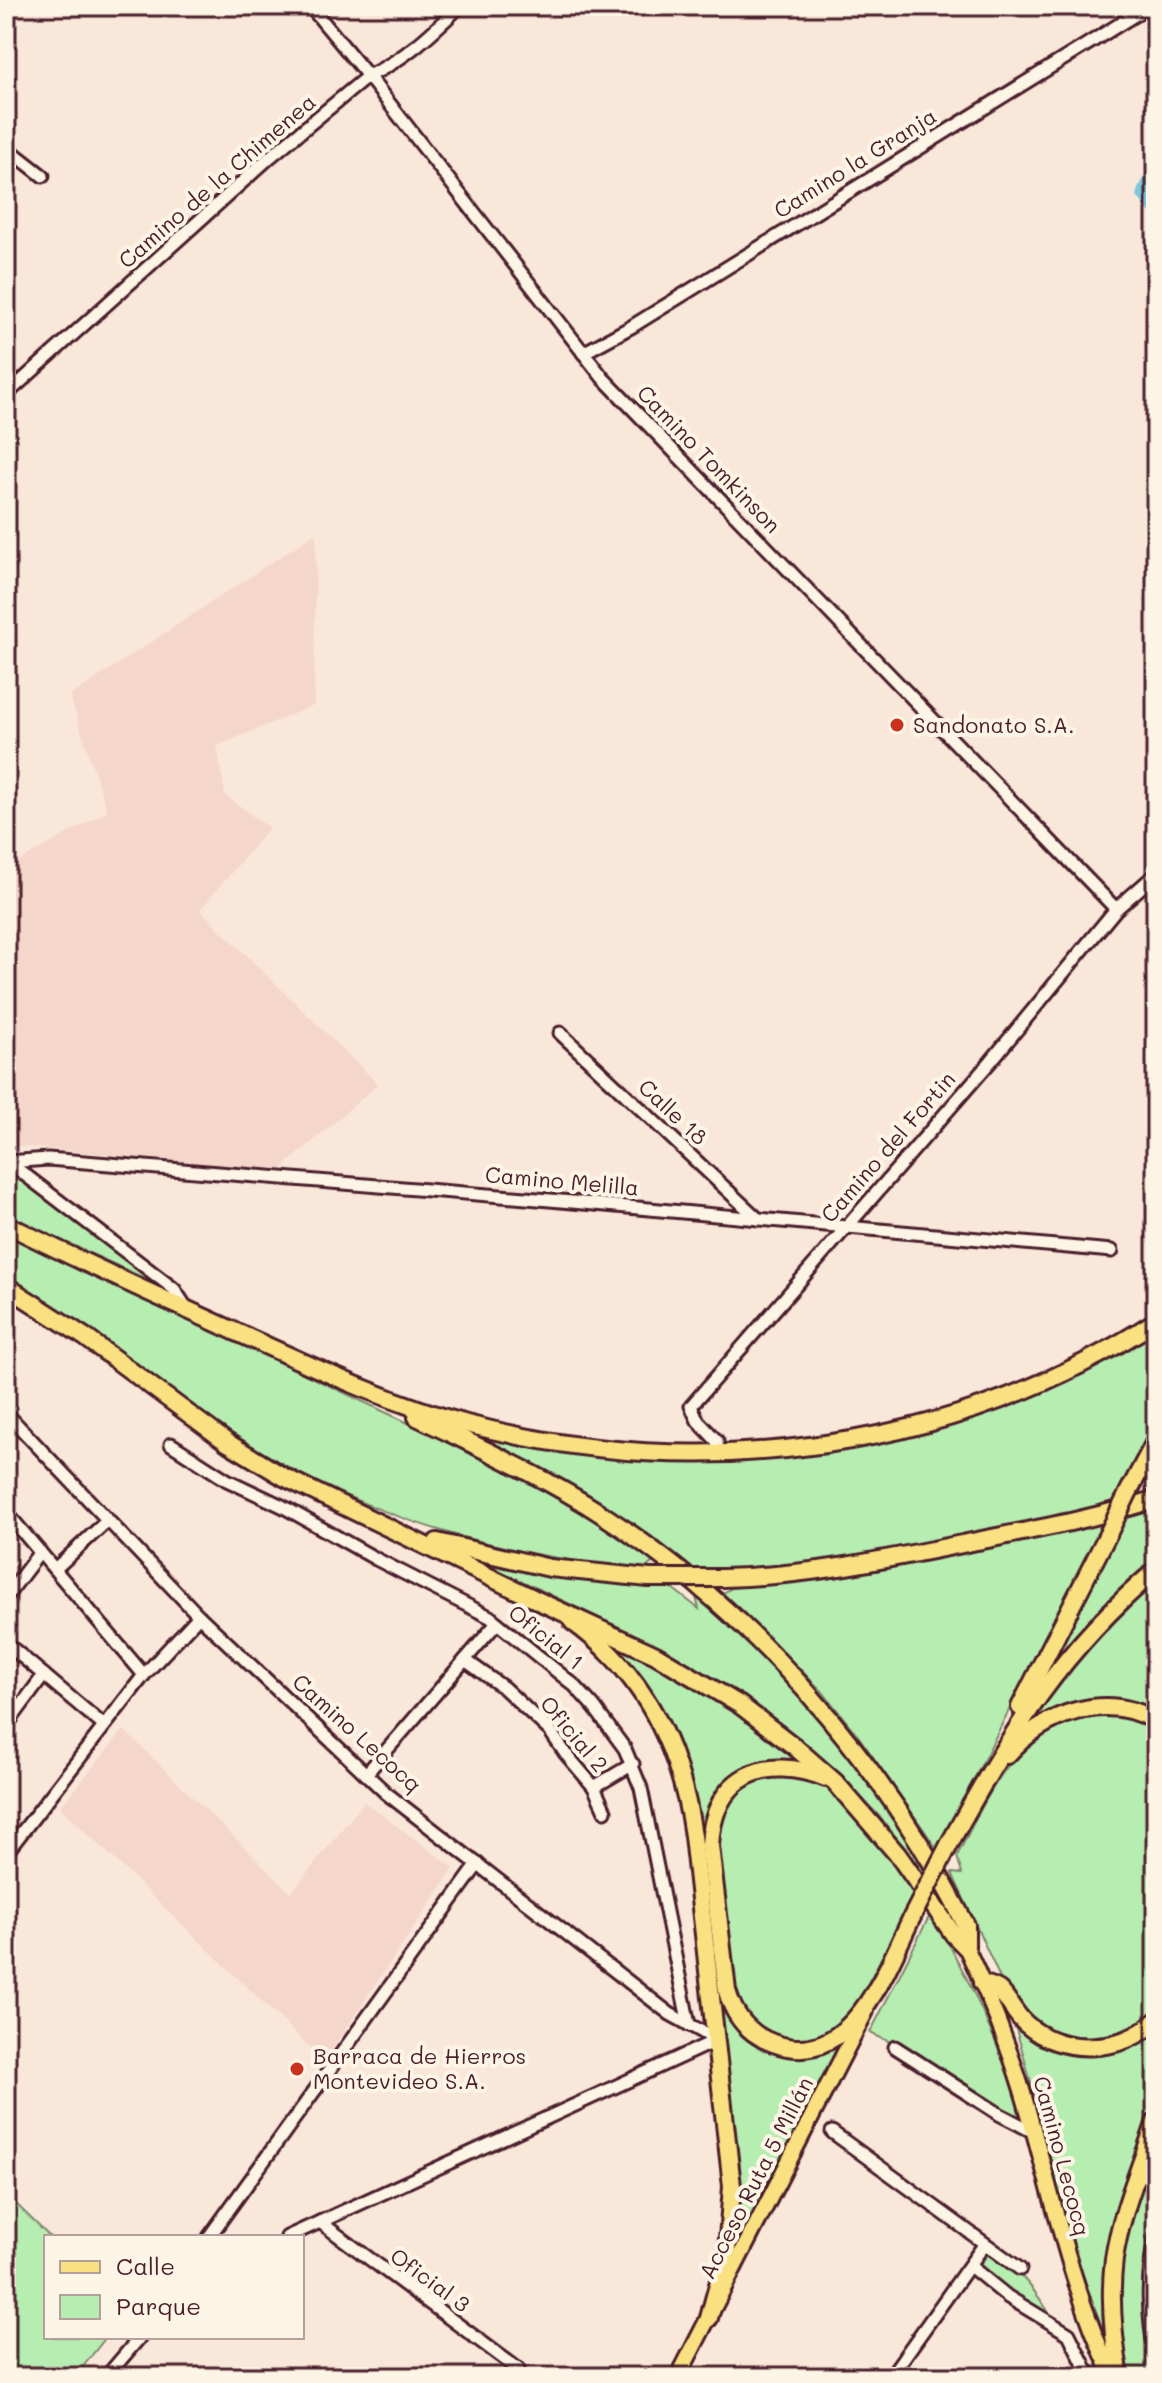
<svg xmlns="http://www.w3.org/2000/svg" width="1162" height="2383" viewBox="0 0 1162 2383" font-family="Mali,sans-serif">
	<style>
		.built { fill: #f5d6ca }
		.green { fill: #b6eeb1; stroke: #80866e; stroke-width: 2 }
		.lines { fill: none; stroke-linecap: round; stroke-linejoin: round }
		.river { stroke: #7ec7df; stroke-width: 18 }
		.minor-casing { stroke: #4a1f2b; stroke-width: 17 }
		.major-casing { stroke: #4a1f2b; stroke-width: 20 }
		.highway-casing { stroke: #4a1f2b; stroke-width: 22 }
		.minor { stroke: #fcf5e5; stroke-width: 11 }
		.major { stroke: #f9e181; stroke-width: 14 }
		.highway { stroke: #f9e181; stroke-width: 16 }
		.highway-bridge-casing { stroke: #4a1f2b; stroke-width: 22; stroke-linecap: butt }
		.highway-bridge { stroke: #f9e181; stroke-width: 16 }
		.poi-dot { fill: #c8321e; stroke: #fcf5e5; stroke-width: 3 }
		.labels { text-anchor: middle; stroke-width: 8; stroke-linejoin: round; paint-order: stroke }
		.street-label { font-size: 22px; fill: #4a1f2b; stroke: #fcf5e5 }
		.poi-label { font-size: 22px; fill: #4a1f2b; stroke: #fcf5e5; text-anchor: start }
	</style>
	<rect width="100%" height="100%" fill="#f9e7d9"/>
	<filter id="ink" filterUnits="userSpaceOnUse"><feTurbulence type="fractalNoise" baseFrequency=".0125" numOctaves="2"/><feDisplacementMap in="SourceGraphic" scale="16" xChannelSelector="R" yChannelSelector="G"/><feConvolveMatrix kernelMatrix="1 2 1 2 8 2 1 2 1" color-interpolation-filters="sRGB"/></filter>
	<g filter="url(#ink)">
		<g class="built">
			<polygon points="316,533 314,705 217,746 225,795 269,828 200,910 378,1084 280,1170 6,1145 6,869 107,811 70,696"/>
			<polygon points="124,1730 291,1893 364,1802 454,1868 324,2061 60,1807"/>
		</g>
		<g class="green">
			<polygon points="6,1167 18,1179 162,1286 6,1215"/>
			<path d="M6,1233L480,1457L583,1512L654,1561L645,1569C515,1558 390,1525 276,1460C182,1406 98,1334 6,1276Z"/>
			<path d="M1156,1330V1425L1114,1505L864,1556L802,1565L725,1571L694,1570L602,1504L520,1457L465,1429C709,1495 940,1460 1156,1330Z"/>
			<polygon points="1156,1508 1156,1564 1018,1722 1123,1518"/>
			<polygon points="1104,1523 938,1850 859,1737 822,1691 723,1593 732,1588 840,1577"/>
			<path d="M478,1560L576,1580L672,1588L699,1609L696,1597L702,1599C742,1634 780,1671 815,1711C869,1772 910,1844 954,1912L957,1925L948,1919L916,1862L879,1816L828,1763L786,1728L716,1679L666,1650Z"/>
			<polygon points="1156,1576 1156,1716 1137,1706 1024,1727 1067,1667"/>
			<polygon points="601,1634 698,1683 806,1764 789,1761 714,1803 722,1993 756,2042 839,2042 826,2074 732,2256 711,1937 696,1803 679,1747 656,1703"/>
			<path d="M1123,1714L1156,1729V2011L1142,2023L1120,2035L1086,2040L1049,2033L1010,2000L952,1873L962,1874L957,1856C984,1804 1011,1736 1073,1717C1088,1713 1108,1715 1123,1714Z"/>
			<polygon points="770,1771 820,1781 893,1857 918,1889 848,2021 824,2038 787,2042 756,2029 735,2001 715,1837 728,1796"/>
			<path d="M931,1913C970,1978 998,2040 1021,2113L1012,2119L897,2045L870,2033Z"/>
			<path d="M1015,2026L1031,2038L1065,2050L1156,2028V2098L1133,2165L1107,2339C1064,2239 1047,2130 1015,2026Z"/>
			<polygon points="1156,2136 1156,2216 1147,2262 1144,2293 1146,2325 1156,2377 1128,2377 1117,2307 1121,2246"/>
			<polygon points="6,2194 50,2237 46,2237 46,2337 106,2337 75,2377 6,2377"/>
			<path d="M988,2254C1018,2265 1038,2294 1054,2321L1000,2286L979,2267Z"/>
		</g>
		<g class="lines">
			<polyline class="river" points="1156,175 1146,193 1156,206"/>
			<g class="minor-casing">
				<g id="minor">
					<polyline points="310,6 368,76 603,378 1116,909"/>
					<polyline points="6,147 43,176"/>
					<polyline points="583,353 631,327 1149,6"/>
					<path d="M6,395L270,157L368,76C404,60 432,33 460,6"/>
					<polyline points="560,1033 758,1219"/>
					<polyline points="7,1161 174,1289 187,1309"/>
					<polyline points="8,1162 48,1159 550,1200 1112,1251"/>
					<polyline points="6,1413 199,1616 386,1793 670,2014 717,2040"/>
					<polyline points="171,1444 227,1480 282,1506 376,1559 490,1617 575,1686 594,1707 625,1749 641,1788 689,2025"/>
					<polyline points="718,1454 717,1441 698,1421 691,1406 991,1061 1116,909 1156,874"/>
					<polyline points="6,1512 144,1675"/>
					<polyline points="55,1569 108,1520"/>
					<polyline points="6,1597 40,1552"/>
					<polyline points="6,1643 103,1725"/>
					<polyline points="465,1660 504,1688 550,1731 565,1753 594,1787 605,1811"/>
					<polyline points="6,1726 44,1675"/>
					<polyline points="366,1774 497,1623"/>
					<polyline points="594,1787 633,1764"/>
					<polyline points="6,1853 144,1675 199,1616"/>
					<polyline points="895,2047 999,2114 1034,2132"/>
					<polyline points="832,2132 1020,2269"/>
					<polyline points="320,2222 518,2369 512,2377"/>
					<path d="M1156,2235C1146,2278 1148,2315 1156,2359"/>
					<polyline points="209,2237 478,1864"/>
					<polyline points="287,2237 717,2040"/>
					<polyline points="970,2266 1008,2297 1069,2334 1090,2377"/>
					<polyline points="106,2377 140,2337"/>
					<polyline points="890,2377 984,2245"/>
				</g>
			</g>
			<g class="major-casing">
				<g id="major">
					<path d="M966,1947C988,1994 1007,2041 1022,2090C1051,2187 1069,2285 1113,2377"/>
					<polyline points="678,2377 866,2011"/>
				</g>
			</g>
			<g class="highway-casing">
				<g id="highway">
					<path d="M6,1224C81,1262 157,1296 234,1331C310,1365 385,1402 467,1424C699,1484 953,1453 1156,1321"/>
					<polyline points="6,1286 85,1337 228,1443 284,1477 545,1604 656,1655 740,1705 795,1747 835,1782 898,1855 954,1935 966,1947"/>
					<path d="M417,1417C478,1447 543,1476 600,1513C757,1615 880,1759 966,1925V1947"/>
					<polyline points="1129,1491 1156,1440"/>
					<polyline points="437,1542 550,1568 649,1578"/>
					<path d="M723,1578C809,1576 893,1558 977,1541C1037,1529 1097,1518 1156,1499"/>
					<path d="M573,1622C645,1674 681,1750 693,1836L732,2186L727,2252L709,2318"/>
					<polyline points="1020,1707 1108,1534"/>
					<path d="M1007,1755C1044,1713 1105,1691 1156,1721"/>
					<path d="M826,1778C765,1754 713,1775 710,1846L727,1991C734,2016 748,2034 773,2043C851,2072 886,1970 912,1917"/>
					<path d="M952,1839C1010,1733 1062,1649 1156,1570"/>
					<path d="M982,1983C987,1985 996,1987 999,1990C1009,1999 1014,2014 1026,2024C1062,2056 1121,2053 1156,2021"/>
					<path d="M1120,2377C1113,2338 1109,2298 1114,2259C1121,2211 1141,2167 1156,2121"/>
				</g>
			</g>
			<use href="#minor" class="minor"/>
			<use href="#major" class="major"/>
			<use href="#highway" class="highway"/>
			<g class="highway-bridge-casing">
				<g id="highway-bridge">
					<polyline points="1108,1534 1129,1491"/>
					<polyline points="649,1578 723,1578"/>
					<polyline points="912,1917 952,1839"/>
				</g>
			</g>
			<use href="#highway-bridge" class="highway-bridge"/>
		</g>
	</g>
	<g class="poi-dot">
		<circle cx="897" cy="725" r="8"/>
		<circle cx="297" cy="2069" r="8"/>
	</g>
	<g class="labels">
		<g class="street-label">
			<text transform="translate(855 163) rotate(-32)" y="8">Camino la Granja</text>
			<text transform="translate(217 181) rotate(-41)" y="8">Camino de la Chimenea</text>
			<text transform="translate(709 459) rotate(46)" y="8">Camino Tomkinson</text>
			<text transform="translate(673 1112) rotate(43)" y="8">Calle 18</text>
			<text transform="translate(888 1147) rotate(-49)" y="8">Camino del Fortin</text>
			<text transform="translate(562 1181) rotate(5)" y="8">Camino Melilla</text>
			<text transform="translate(546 1637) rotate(39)" y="8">Oficial 1</text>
			<text transform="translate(357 1733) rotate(42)" y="8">Camino Lecocq</text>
			<text transform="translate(574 1734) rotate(50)" y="8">Oficial 2</text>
			<text transform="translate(1062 2156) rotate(75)" y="8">Camino Lecocq</text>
			<text transform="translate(756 2178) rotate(-63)" y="8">Acceso Ruta 5 Millán</text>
			<text transform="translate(430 2280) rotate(36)" y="8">Oficial 3</text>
		</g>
		<g class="poi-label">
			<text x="913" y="733">Sandonato S.A.</text>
			<text x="313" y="2064">Barraca de Hierros<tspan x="313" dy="25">Montevideo S.A.</tspan></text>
		</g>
	</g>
	<rect width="1162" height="2383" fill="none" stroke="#fcf5e5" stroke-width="32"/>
	<rect x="16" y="16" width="1130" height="2351" fill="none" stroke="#4a1f2b" stroke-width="3" filter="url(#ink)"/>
	<rect x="44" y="2235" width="260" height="104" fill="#fcf5e5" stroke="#b59f9b" stroke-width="2"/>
	<rect x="60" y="2261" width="40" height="12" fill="#f9e181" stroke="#b59f9b" stroke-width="2"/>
	<text x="116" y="2275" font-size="24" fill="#4a1f2b">Calle</text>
	<rect x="60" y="2295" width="40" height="24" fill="#b6eeb1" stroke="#b59f9b" stroke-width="2"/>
	<text x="116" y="2315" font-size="24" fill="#4a1f2b">Parque</text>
</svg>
